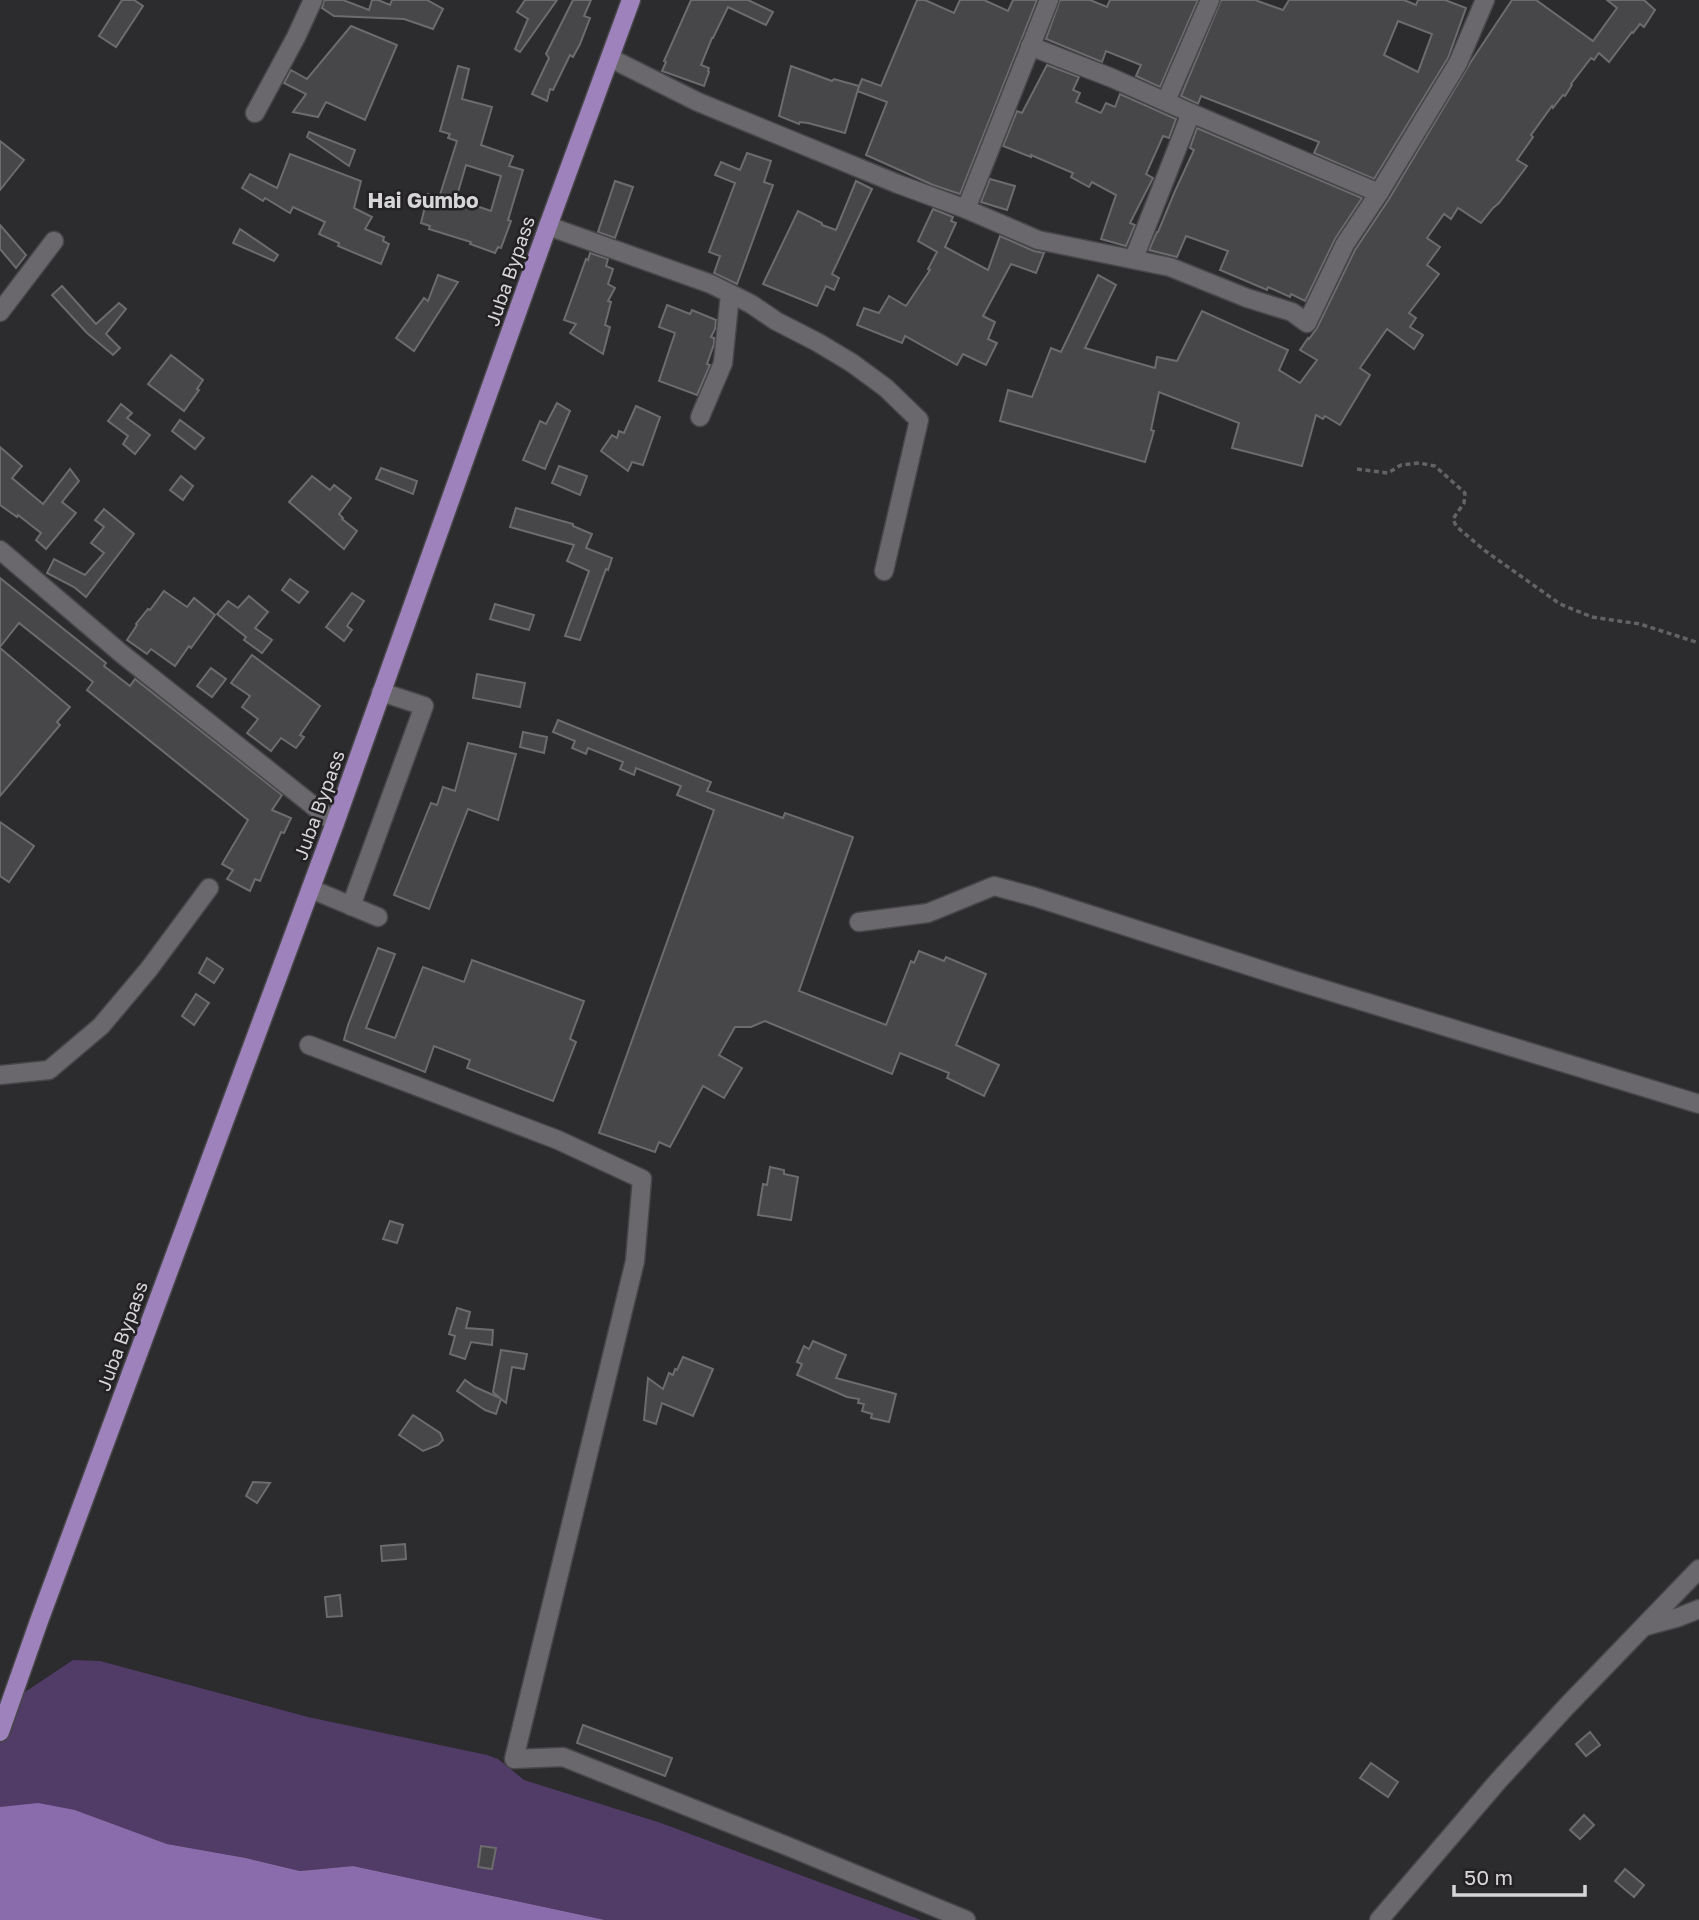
<svg xmlns="http://www.w3.org/2000/svg" width="1699" height="1920" viewBox="0 0 1699 1920" font-family="'Golos Text',sans-serif">
	<style>
		.green { fill: #513b67 }
		.water { fill: #8a6bab }
		.building { fill: #474649; stroke: #6c6b6e; stroke-width: 2; fill-rule: evenodd }
		.lines { fill: none; stroke-linecap: round; stroke-linejoin: round }
		.minor-casing { stroke: #474648; stroke-width: 21 }
		.major-casing { stroke: #474648; stroke-width: 21 }
		.path { stroke: #636265; stroke-width: 3.5; stroke-dasharray: 5 3.5; stroke-linecap: butt }
		.minor { stroke: #6a686c; stroke-width: 18 }
		.major { stroke: #9e82bc; stroke-width: 18 }
		.labels { text-anchor: middle; stroke-width: 5; stroke-linejoin: round; paint-order: stroke }
		.street-label { font-size: 19px; fill: #d6d5d7; stroke: #232124 }
		.neighbourhood-label { font-size: 21px; font-weight: bold; fill: #d6d5d7; stroke: #232124 }
	</style>
	<rect width="100%" height="100%" fill="#2c2b2e"/>
	<polygon class="green" points="73,1660 100,1661 308,1717 487,1755 498,1759 524,1780 661,1823 921,1920 605,1920 353,1866 300,1871 246,1858 167,1844 75,1810 0,1807 0,1718 22,1694"/>
	<polygon class="water" points="38,1803 75,1810 167,1844 246,1858 300,1871 353,1866 605,1920 0,1920 0,1807"/>
	<g class="building">
		<polygon points="122,0 134,0 143,6 116,47 99,36"/>
		<polygon points="324,0 343,0 369,10 372,0 378,0 390,5 392,0 427,0 443,9 433,29 404,19 334,16 322,8"/>
		<polygon points="525,0 557,0 520,52 515,49 528,19 517,12"/>
		<polygon points="573,0 591,0 584,16 590,18 580,44 573,57 570,55 553,90 550,89 547,101 532,94 549,58 546,54"/>
		<polygon points="691,0 748,0 773,12 766,25 728,7 713,38 712,38 701,65 709,68 708,71 709,72 704,86 662,71 666,62 664,61"/>
		<polygon points="917,0 925,0 954,13 960,0 984,0 1008,11 1013,0 1037,0 960,194 933,185 866,155 887,102 857,91 862,79 881,86"/>
		<polygon points="1060,0 1090,0 1107,7 1110,0 1198,0 1160,87 1136,76 1141,65 1106,51 1102,62 1046,39"/>
		<path d="M1221,0H1255L1283,10L1289,0H1404L1416,5L1418,0H1445L1466,8L1448,58L1374,179L1314,153L1319,142L1201,96L1198,104L1181,96ZM1398,21L1432,34L1418,72L1384,55Z"/>
		<polygon points="1512,0 1536,0 1593,41 1617,8 1607,0 1644,0 1655,10 1644,27 1640,24 1633,33 1632,32 1609,62 1599,53 1594,60 1591,58 1571,84 1572,85 1565,96 1563,95 1553,108 1552,106 1531,135 1533,137 1517,160 1527,166 1499,203 1493,208 1481,223 1458,208 1451,219 1444,214 1427,238 1440,247 1427,265 1439,274 1409,313 1416,318 1410,327 1423,335 1414,349 1387,329 1360,368 1370,375 1340,425 1325,416 1323,419 1316,415 1302,466 1232,448 1239,423 1159,392 1151,430 1154,431 1145,462 1000,421 1008,390 1032,397 1051,348 1061,352 1098,275 1116,285 1085,348 1155,368 1157,357 1177,361 1202,311 1288,350 1279,370 1300,383 1317,360 1300,350 1308,338 1309,339 1317,328 1355,250 1389,199 1472,60"/>
		<polygon points="351,26 397,45 365,120 326,102 318,117 293,112 306,94 284,83 291,70 307,79"/>
		<polygon points="1047,65 1079,77 1073,90 1080,93 1076,102 1101,113 1106,103 1115,107 1120,94 1176,119 1169,138 1163,136 1146,174 1153,178 1130,223 1135,225 1126,246 1101,239 1116,195 1092,182 1089,187 1071,177 1073,173 1031,155 1031,157 1003,146 1017,111 1022,113"/>
		<path d="M458,66L469,69L462,99L492,107L481,145L513,156L509,166L523,170L508,220L511,221L501,248L498,247L495,253L470,244L471,242L429,229L430,226L421,223L428,194L439,198L457,141L448,138L450,134L440,131ZM466,165L501,176L491,211L456,199Z"/>
		<polygon points="791,66 832,81 834,79 859,86 845,133 808,123 800,122 799,124 779,116"/>
		<polygon points="1197,128 1362,198 1335,239 1305,301 1291,294 1290,297 1268,287 1267,290 1220,270 1228,251 1186,236 1177,257 1149,250 1157,232 1158,232 1175,191 1194,150 1190,148"/>
		<polygon points="309,132 355,150 349,166 307,137"/>
		<polygon points="0,141 24,160 0,190"/>
		<polygon points="747,153 771,161 764,182 773,185 737,284 714,273 720,256 709,252 735,183 715,175 721,162 740,170"/>
		<polygon points="290,154 361,181 354,208 372,217 365,229 384,237 383,241 389,244 381,264 338,246 339,243 319,234 325,222 293,207 290,213 265,198 263,201 242,188 250,174 277,188"/>
		<polygon points="990,179 1015,186 1007,210 981,202"/>
		<polygon points="615,181 633,187 615,238 598,232"/>
		<polygon points="856,181 872,189 832,274 839,278 834,290 826,286 817,306 763,284 798,211 822,223 822,225 836,230"/>
		<polygon points="933,209 953,217 951,221 956,223 945,247 988,270 1000,236 1034,251 1044,253 1036,273 1011,264 983,316 995,322 988,339 997,343 986,365 963,354 957,365 905,336 902,343 857,325 864,308 879,313 889,296 906,306 930,270 928,269 937,252 918,241"/>
		<polygon points="0,225 26,255 16,268 0,249"/>
		<polygon points="240,229 278,255 274,261 233,243"/>
		<polygon points="590,253 608,259 606,266 613,269 608,284 615,288 608,301 611,302 605,325 610,327 603,354 570,333 576,324 564,320 586,259 588,260"/>
		<polygon points="438,275 458,282 414,351 396,338 424,298 428,301"/>
		<polygon points="62,286 96,324 119,303 126,309 106,334 120,348 113,355 87,333 52,295"/>
		<polygon points="667,305 690,314 692,310 716,320 715,329 711,337 714,338 714,344 707,364 710,365 697,395 659,381 675,333 659,327"/>
		<polygon points="171,355 203,380 197,389 199,390 184,411 148,384"/>
		<polygon points="557,403 570,411 545,469 523,460 540,421 546,424"/>
		<polygon points="121,404 132,413 127,418 150,435 135,454 123,444 128,436 108,421"/>
		<polygon points="636,406 660,417 643,465 632,462 628,471 601,451 612,435 617,438 619,431 624,433"/>
		<polygon points="180,420 204,438 195,449 172,431"/>
		<polygon points="0,447 22,466 12,478 43,504 70,469 79,481 62,502 76,513 46,549 36,540 41,533 18,515 17,517 0,505"/>
		<polygon points="559,466 587,476 580,495 552,483"/>
		<polygon points="381,468 417,481 413,494 376,479"/>
		<polygon points="181,476 193,486 183,500 170,490"/>
		<polygon points="312,476 330,490 334,485 351,498 339,514 343,518 342,519 357,531 344,549 289,502"/>
		<polygon points="516,508 573,524 573,526 592,534 586,548 612,558 608,570 606,569 580,640 565,636 589,571 567,561 574,545 510,527"/>
		<polygon points="104,509 134,534 86,597 74,587 47,573 54,559 85,575 104,553 91,543 104,527 95,520"/>
		<polygon points="0,578 106,663 104,666 130,686 135,679 282,795 272,810 291,818 284,833 281,832 260,881 255,879 250,891 227,879 233,870 222,864 248,820 87,690 93,682 19,623 0,647"/>
		<polygon points="290,579 308,592 299,603 282,590"/>
		<polygon points="164,591 187,607 194,598 215,615 191,648 189,646 175,666 151,649 147,654 127,640 137,625 136,624 148,609 150,610"/>
		<polygon points="352,593 364,601 347,626 352,630 344,641 326,627"/>
		<polygon points="249,596 268,612 255,628 272,640 262,653 244,640 246,637 217,614 228,601 238,608"/>
		<polygon points="495,604 534,615 529,630 490,619"/>
		<polygon points="0,648 70,707 57,722 60,725 0,796"/>
		<polygon points="252,655 320,706 300,735 304,737 296,748 281,738 271,751 247,733 258,719 242,707 250,696 231,683"/>
		<polygon points="211,668 226,679 212,697 197,686"/>
		<polygon points="477,674 525,683 520,707 473,698"/>
		<polygon points="558,720 711,782 707,791 783,818 785,813 853,837 799,991 886,1025 911,961 914,963 919,951 944,961 946,957 986,974 956,1045 999,1065 984,1096 947,1078 949,1073 900,1053 892,1074 765,1021 751,1027 735,1027 719,1055 742,1068 724,1098 703,1086 670,1147 659,1142 655,1152 599,1133 714,810 677,795 681,786 636,768 634,775 620,769 623,762 588,748 586,754 572,748 575,741 553,732"/>
		<polygon points="523,732 547,737 544,753 520,747"/>
		<polygon points="468,743 516,754 498,820 468,809 429,909 394,895 431,803 437,805 443,787 455,791"/>
		<polygon points="0,822 34,846 9,882 0,876"/>
		<polygon points="378,948 395,954 366,1028 395,1038 423,967 464,982 472,960 584,1001 570,1039 576,1042 553,1101 467,1068 470,1060 434,1046 425,1072 344,1040 348,1025"/>
		<polygon points="207,958 223,969 214,983 199,973"/>
		<polygon points="196,994 209,1003 194,1025 182,1016"/>
		<polygon points="770,1167 784,1170 784,1174 798,1177 791,1220 758,1215 763,1184 767,1185"/>
		<polygon points="390,1221 403,1225 397,1243 383,1239"/>
		<polygon points="457,1308 470,1312 466,1328 493,1330 492,1345 471,1342 465,1359 450,1354 455,1336 449,1334"/>
		<polygon points="813,1341 846,1355 836,1378 896,1394 889,1422 871,1418 872,1414 862,1411 864,1404 858,1403 859,1399 847,1397 797,1375 802,1364 797,1362 804,1346 809,1349"/>
		<polygon points="501,1350 527,1354 524,1369 512,1367 506,1403 501,1399 496,1414 485,1410 457,1391 465,1380 475,1387 500,1398 493,1392"/>
		<polygon points="683,1357 713,1369 693,1416 662,1403 656,1424 644,1420 648,1378 663,1389 669,1373 673,1375 675,1369 677,1370"/>
		<polygon points="413,1415 440,1433 443,1440 438,1445 423,1451 399,1435"/>
		<polygon points="253,1482 270,1483 257,1503 246,1496"/>
		<polygon points="405,1544 406,1559 382,1561 381,1546"/>
		<polygon points="340,1595 342,1616 327,1617 325,1597"/>
		<polygon points="583,1725 672,1758 665,1776 577,1743"/>
		<polygon points="1590,1732 1600,1745 1586,1756 1576,1744"/>
		<polygon points="1371,1763 1398,1782 1388,1797 1360,1778"/>
		<polygon points="1584,1815 1594,1825 1580,1839 1570,1830"/>
		<polygon points="481,1846 496,1848 492,1869 478,1867"/>
		<polygon points="1625,1869 1644,1885 1634,1897 1615,1881"/>
	</g>
	<g class="lines">
		<g class="minor-casing">
			<g id="minor">
				<polyline points="1030,46 1112,78 1191,113"/>
				<polyline points="610,58 698,102 898,184 966,209 1038,240 1170,267 1247,298 1292,312 1307,323 1345,244 1379,193 1458,63 1485,0"/>
				<polyline points="1166,101 1210,0"/>
				<polyline points="255,113 296,37 313,0"/>
				<polyline points="966,209 1049,0"/>
				<polyline points="548,226 711,284 751,304 776,321 817,342 852,363 886,388 919,420 884,571"/>
				<polyline points="1134,258 1191,113 1379,193"/>
				<polyline points="0,312 54,241"/>
				<polyline points="700,417 723,363 730,294"/>
				<polyline points="0,550 122,654 335,823"/>
				<polyline points="311,889 378,917"/>
				<polyline points="351,906 424,706 381,692"/>
				<polyline points="859,922 928,913 994,886 1035,897 1293,980 1699,1104"/>
				<polyline points="309,1045 558,1140 642,1179 635,1261 514,1759 563,1757 787,1846 966,1920"/>
				<polyline points="0,1075 49,1070 101,1026 149,969 209,888"/>
				<polyline points="1646,1626 1679,1617 1699,1609"/>
				<polyline points="1379,1920 1499,1780 1566,1707 1699,1569"/>
			</g>
		</g>
		<g class="major-casing">
			<polyline id="major" points="0,1732 39,1621 335,823 548,226 631,0"/>
		</g>
		<polyline class="path" points="1357,469 1388,473 1401,465 1419,463 1435,466 1465,493 1464,503 1453,519 1456,526 1484,550 1560,604 1592,617 1640,624 1699,643"/>
		<use href="#minor" class="minor"/>
		<use href="#major" class="major"/>
	</g>
	<g class="labels">
		<g class="street-label">
			<text transform="translate(510 271) rotate(-71)" y="7">Juba Bypass</text>
			<text transform="translate(319 805) rotate(-70)" y="7">Juba Bypass</text>
			<text transform="translate(122 1336) rotate(-70)" y="7">Juba Bypass</text>
		</g>
		<g class="neighbourhood-label">
			<text x="423" y="208">Hai Gumbo</text>
		</g>
	</g>
	<path d="M1454 1885v10h131v-10" fill="none" stroke="#d6d5d7" stroke-width="3.5"/>
	<text x="1464" y="1885" font-size="21" fill="#d6d5d7" stroke="#232124" stroke-width="5" paint-order="stroke">50 m</text>
</svg>
